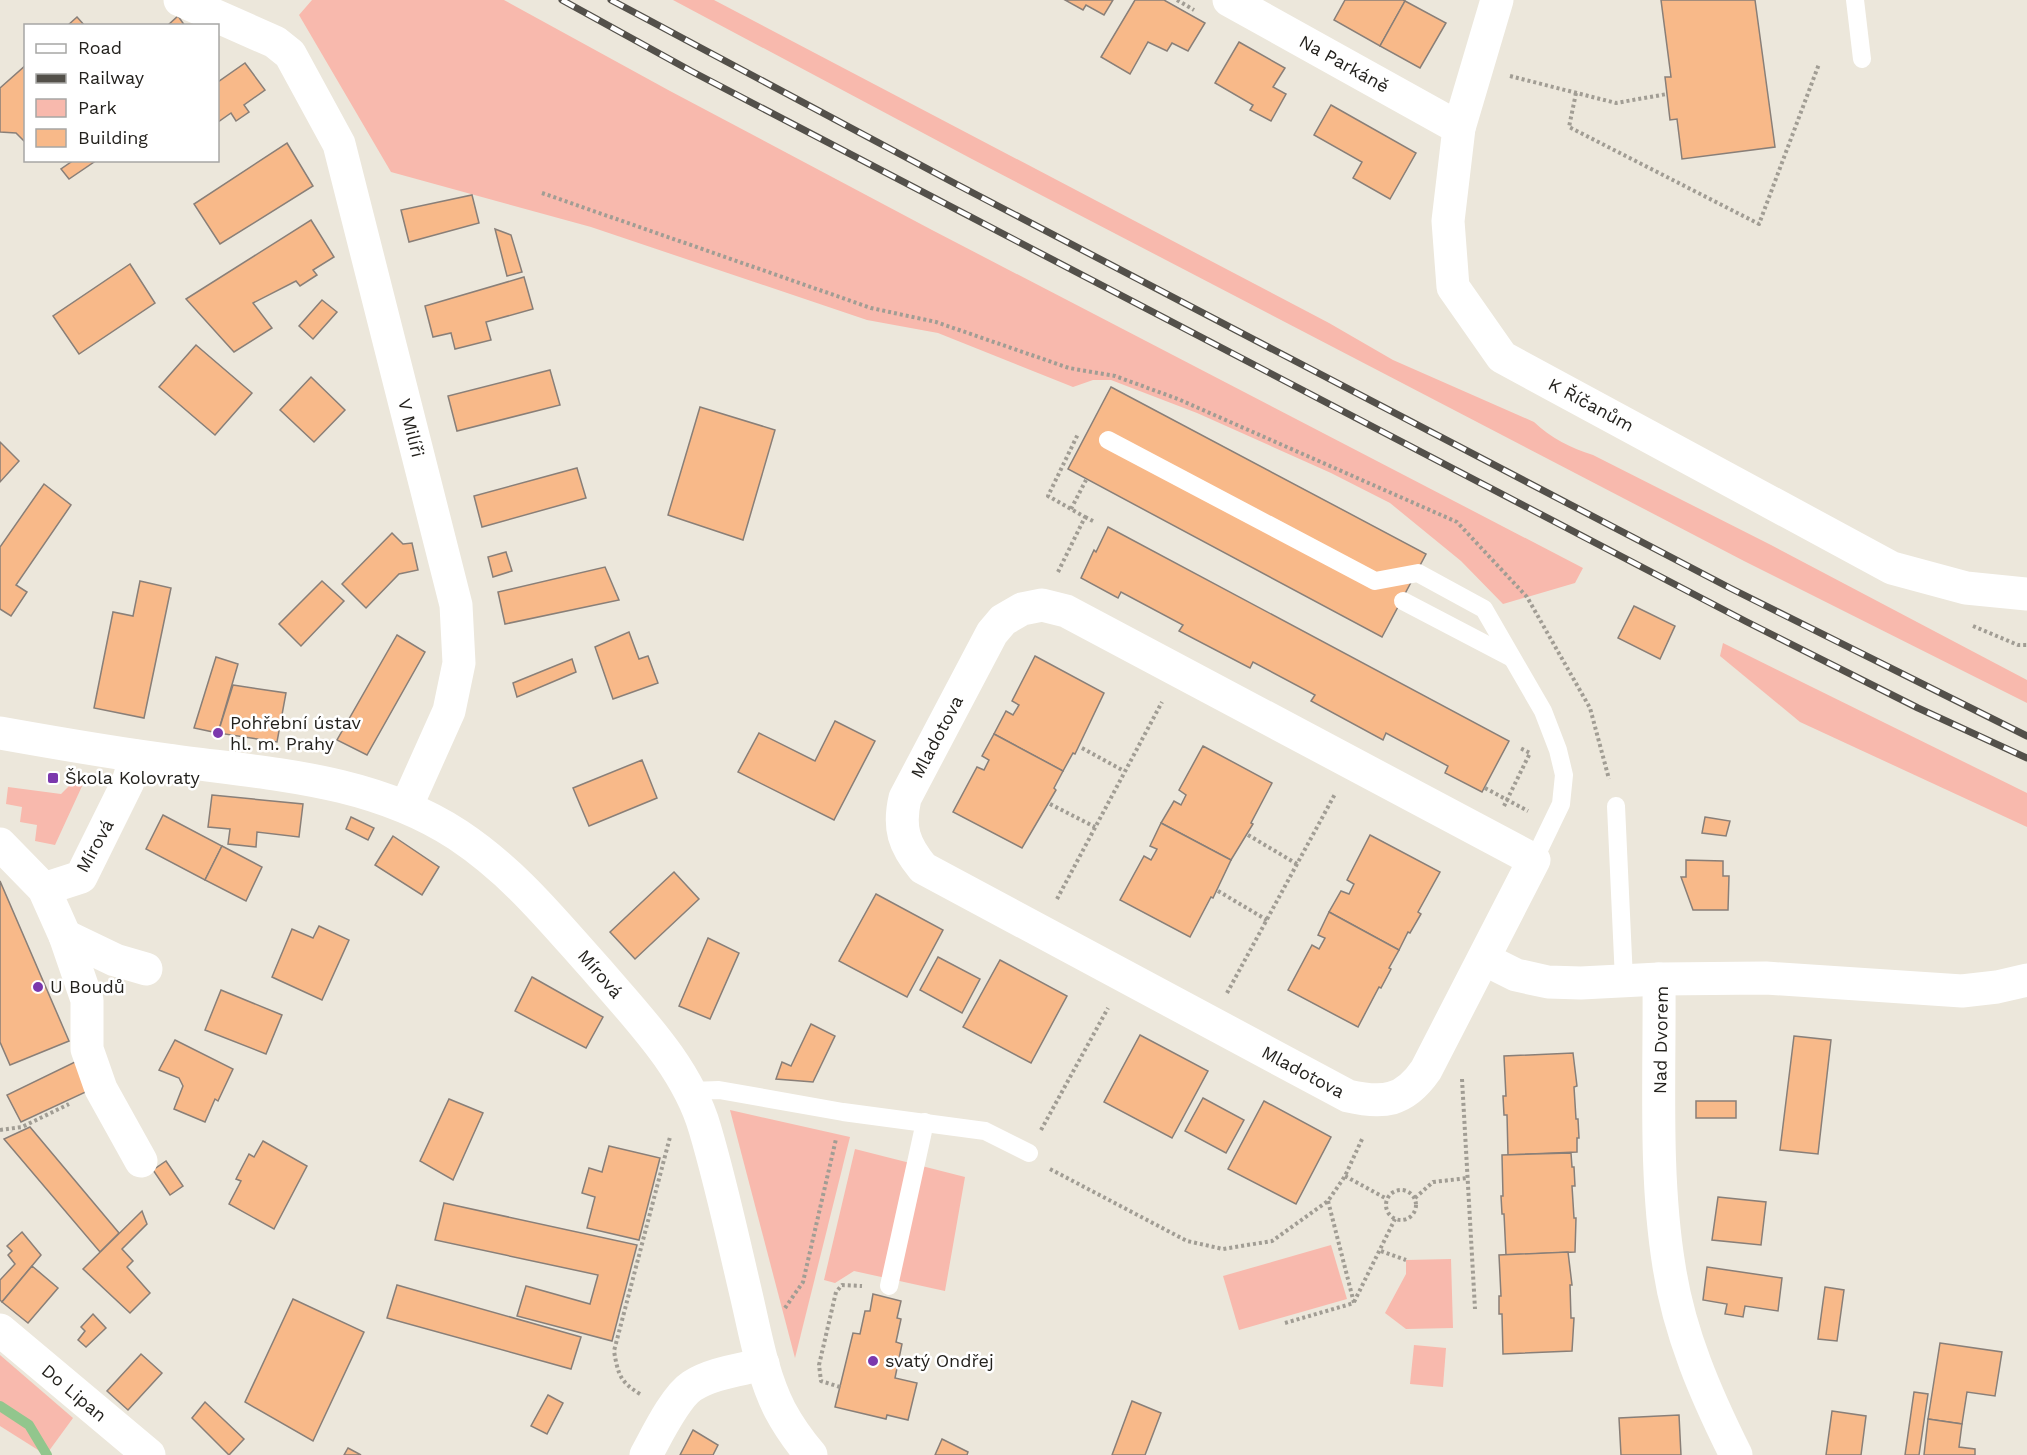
<svg xmlns="http://www.w3.org/2000/svg" width="2027" height="1455" viewBox="0 0 2027 1455" font-family="'Work Sans',sans-serif">
	<style>
		.green { fill: #f8b9ad }
		.lines { fill: none; stroke-linecap: round; stroke-linejoin: round }
		.stream { stroke: #92c68d; stroke-width: 10 }
		.building { fill: #f8b989; stroke: #897f78; stroke-width: 1.5 }
		.path { stroke: #a19d94; stroke-width: 4; stroke-dasharray: 3 3; stroke-linecap: butt }
		.service { stroke: #fff; stroke-width: 18 }
		.minor { stroke: #fff; stroke-width: 33 }
		.tertiary { stroke: #fff; stroke-width: 33 }
		.rail-casing { stroke: #53504a; stroke-width: 7 }
		.rail { stroke: #fff; stroke-width: 4.5; stroke-dasharray: 14; stroke-linecap: butt }
		.poi-dot { fill: #7b38ad; stroke: #fff; stroke-width: 2 }
		.labels { text-anchor: middle; stroke-width: 5; stroke-linejoin: round; paint-order: stroke }
		.street-label { font-size: 18px; fill: #24221e; stroke: #fff }
		.poi-label { font-size: 18px; fill: #24221e; stroke: #fff; text-anchor: start }
	</style>
	<rect width="100%" height="100%" fill="#ece7db"/>
	<g class="green">
		<polygon points="312,0 504,0 670,91 932,230 1583,568 1575,583 1503,604 1461,561 1390,503 1331,473 1197,413 1111,380 1093,380 1073,387 938,333 867,320 591,227 391,172 299,15"/>
		<path d="M673,0H714L1329,323L1393,360L1534,422C1551,438 1571,448 1593,455L1771,545L2027,680V703L1744,561L970,158Z"/>
		<polygon points="1723,643 2027,793 2027,827 1800,722 1720,656"/>
		<polygon points="83,784 55,845 35,841 37,825 20,822 22,807 6,804 8,787 61,794 70,785"/>
		<polygon points="730,1110 850,1137 795,1358"/>
		<polygon points="855,1149 965,1177 945,1291 854,1271 835,1283 824,1280"/>
		<polygon points="1331,1245 1347,1299 1239,1330 1223,1276"/>
		<polygon points="1451,1259 1453,1328 1406,1329 1385,1313 1406,1274 1406,1260"/>
		<polygon points="1414,1345 1446,1348 1443,1387 1410,1384"/>
		<polygon points="0,1355 73,1418 46,1455 0,1426"/>
	</g>
	<g class="lines">
		<polyline class="stream" points="0,1406 29,1425 47,1455"/>
	</g>
	<g class="building">
		<polygon points="1065,0 1113,0 1104,15 1086,5 1083,10"/>
		<polygon points="1135,0 1164,0 1205,23 1188,51 1172,43 1167,51 1148,42 1130,74 1101,57"/>
		<polygon points="1345,0 1403,0 1405,1 1380,46 1334,20"/>
		<polygon points="1661,0 1755,0 1775,147 1682,159 1677,119 1670,120 1665,77 1671,77"/>
		<polygon points="1405,1 1446,23 1420,68 1380,46"/>
		<polygon points="178,16 185,26 167,26"/>
		<polygon points="77,17 85,26 67,26"/>
		<polygon points="1239,42 1285,68 1273,87 1286,94 1271,121 1250,110 1253,105 1215,83"/>
		<polygon points="245,63 265,90 244,105 249,112 236,121 231,113 218,122 218,82"/>
		<polygon points="26,65 26,143 16,133 0,132 0,88"/>
		<polygon points="1331,105 1416,153 1390,199 1353,178 1362,162 1314,135"/>
		<polygon points="287,143 313,186 220,244 194,204"/>
		<polygon points="74,160 97,160 69,179 61,169"/>
		<polygon points="472,195 479,223 409,242 401,210"/>
		<polygon points="311,220 334,257 313,270 317,275 300,286 296,281 253,303 272,328 234,352 186,299"/>
		<polygon points="495,229 511,235 522,272 507,276"/>
		<polygon points="130,264 155,303 79,354 53,316"/>
		<polygon points="524,277 533,309 486,322 491,340 455,349 451,333 433,337 425,306"/>
		<polygon points="322,300 337,312 313,339 299,326"/>
		<polygon points="196,345 252,393 215,435 159,387"/>
		<polygon points="550,370 560,405 457,431 448,396"/>
		<polygon points="311,377 345,410 314,442 280,410"/>
		<polygon points="1111,387 1426,554 1382,637 1068,469"/>
		<polygon points="700,407 775,430 743,540 668,515"/>
		<polygon points="0,442 19,461 0,482"/>
		<polygon points="577,468 586,498 482,527 474,496"/>
		<polygon points="44,484 71,505 16,585 27,592 11,616 0,609 0,547"/>
		<polygon points="1108,527 1509,741 1482,792 1445,773 1448,766 1386,733 1383,740 1311,701 1315,695 1253,662 1250,668 1179,631 1183,625 1121,592 1118,598 1081,578 1094,550 1096,552"/>
		<polygon points="392,533 403,544 412,543 418,570 399,574 366,608 342,584"/>
		<polygon points="506,552 512,571 493,577 488,557"/>
		<polygon points="605,567 619,600 505,624 498,592"/>
		<polygon points="140,581 171,588 144,718 94,708 113,612 133,616"/>
		<polygon points="322,581 344,601 301,646 279,624"/>
		<polygon points="1634,606 1675,626 1660,659 1618,638"/>
		<polygon points="629,632 639,659 648,656 658,683 613,699 595,647"/>
		<polygon points="397,635 425,652 367,755 337,740"/>
		<polygon points="1035,656 1104,693 1075,754 1073,753 1063,771 994,734 1006,711 1013,715 1019,705 1012,701"/>
		<polygon points="216,657 238,664 218,733 194,728"/>
		<polygon points="572,659 576,672 517,697 513,683"/>
		<polygon points="233,685 286,693 277,742 218,733"/>
		<polygon points="835,721 875,741 834,820 738,772 759,733 815,761"/>
		<polygon points="994,734 1063,771 1054,788 1056,790 1022,848 953,812 977,767 984,770 989,760 982,756"/>
		<polygon points="1203,746 1272,783 1251,823 1253,824 1231,860 1161,823 1174,801 1181,805 1186,795 1179,790"/>
		<polygon points="642,760 657,798 589,826 573,788"/>
		<polygon points="212,795 303,804 299,837 257,832 256,847 228,844 230,829 208,827"/>
		<polygon points="163,815 222,846 205,880 146,849"/>
		<polygon points="351,817 374,828 368,840 346,829"/>
		<polygon points="1705,817 1730,821 1726,836 1702,833"/>
		<polygon points="1161,823 1231,860 1213,898 1211,897 1190,937 1120,900 1144,856 1151,860 1157,849 1150,846"/>
		<polygon points="1370,835 1440,872 1418,912 1421,914 1410,933 1408,932 1399,950 1329,912 1341,891 1349,894 1354,884 1347,880"/>
		<polygon points="393,836 439,867 422,895 375,865"/>
		<polygon points="222,846 262,867 246,901 205,880"/>
		<polygon points="1686,860 1723,861 1723,876 1729,876 1728,910 1693,910 1681,877 1686,877"/>
		<polygon points="674,872 699,899 635,959 610,932"/>
		<polygon points="0,881 69,1041 10,1065 0,1042"/>
		<polygon points="876,894 943,930 907,997 839,961"/>
		<polygon points="1329,912 1399,950 1389,968 1391,969 1381,988 1379,987 1358,1027 1288,990 1312,945 1319,949 1325,938 1318,935"/>
		<polygon points="319,926 349,940 322,1000 272,977 292,929 313,938"/>
		<polygon points="708,938 739,953 710,1019 679,1006"/>
		<polygon points="938,957 980,979 962,1013 920,990"/>
		<polygon points="1000,960 1067,996 1031,1063 963,1027"/>
		<polygon points="532,977 603,1017 586,1048 515,1011"/>
		<polygon points="221,990 282,1015 266,1054 205,1030"/>
		<polygon points="811,1024 835,1036 813,1082 776,1079 782,1062 791,1066"/>
		<polygon points="1140,1035 1208,1071 1172,1138 1104,1102"/>
		<polygon points="1794,1036 1831,1040 1818,1154 1780,1150"/>
		<polygon points="175,1040 233,1069 218,1101 215,1099 205,1122 174,1109 183,1086 179,1078 159,1070"/>
		<polygon points="1573,1053 1577,1086 1574,1087 1576,1119 1578,1119 1579,1138 1577,1138 1577,1152 1508,1155 1507,1115 1504,1115 1503,1096 1506,1096 1504,1056"/>
		<polygon points="77,1061 90,1090 21,1122 7,1095"/>
		<polygon points="1203,1098 1244,1120 1226,1153 1185,1131"/>
		<polygon points="449,1099 483,1113 453,1180 420,1161"/>
		<polygon points="1264,1101 1331,1137 1296,1204 1228,1169"/>
		<rect x="1696" y="1101" width="40" height="17"/>
		<polygon points="30,1127 119,1233 100,1252 4,1139"/>
		<polygon points="263,1141 307,1166 274,1229 229,1204 241,1181 236,1179 249,1154 254,1157"/>
		<polygon points="609,1146 660,1158 639,1240 587,1228 595,1197 582,1193 589,1168 602,1172"/>
		<polygon points="1571,1153 1572,1167 1574,1167 1575,1186 1572,1186 1574,1218 1576,1218 1575,1252 1506,1255 1504,1214 1502,1214 1501,1196 1503,1196 1502,1155"/>
		<polygon points="166,1161 183,1186 170,1195 153,1170"/>
		<polygon points="1718,1197 1766,1202 1761,1245 1712,1240"/>
		<polygon points="444,1203 637,1245 612,1341 517,1316 526,1286 590,1304 598,1275 435,1240"/>
		<polygon points="142,1211 147,1224 122,1249 133,1261 127,1267 150,1293 130,1313 83,1269"/>
		<polygon points="22,1232 41,1255 2,1302 0,1300 0,1280 15,1264 8,1255 12,1251 7,1246"/>
		<polygon points="1568,1252 1572,1285 1570,1285 1571,1318 1574,1318 1572,1351 1503,1354 1502,1314 1499,1314 1499,1296 1501,1296 1499,1255"/>
		<polygon points="32,1266 58,1288 28,1323 2,1302"/>
		<polygon points="1707,1267 1782,1278 1778,1311 1745,1306 1743,1317 1725,1314 1727,1304 1703,1300"/>
		<polygon points="397,1285 581,1337 571,1369 387,1318"/>
		<polygon points="1825,1287 1844,1290 1837,1341 1818,1339"/>
		<polygon points="873,1294 901,1301 897,1318 901,1319 896,1342 902,1344 895,1378 917,1383 908,1420 887,1415 886,1419 835,1407 853,1333 860,1334 865,1311 870,1311"/>
		<polygon points="293,1299 364,1332 313,1441 245,1402"/>
		<polygon points="93,1314 106,1328 86,1347 78,1340 85,1331 81,1327"/>
		<polygon points="1940,1343 2002,1352 1995,1396 1967,1392 1962,1424 1928,1419"/>
		<polygon points="141,1354 162,1373 128,1410 107,1391"/>
		<polygon points="1914,1392 1928,1394 1919,1455 1905,1455"/>
		<polygon points="548,1395 563,1403 547,1434 531,1426"/>
		<polygon points="1132,1401 1161,1413 1145,1455 1112,1455"/>
		<polygon points="205,1402 244,1439 229,1455 192,1418"/>
		<polygon points="1832,1411 1866,1416 1861,1455 1826,1455"/>
		<polygon points="1679,1415 1681,1455 1621,1455 1619,1418"/>
		<polygon points="1928,1419 1962,1424 1959,1447 1975,1449 1975,1455 1924,1455"/>
		<polygon points="693,1430 718,1445 713,1455 680,1455"/>
		<polygon points="942,1439 968,1452 967,1455 935,1455"/>
		<polygon points="348,1448 361,1455 344,1455"/>
	</g>
	<g class="lines">
		<g class="path">
			<polyline points="1177,0 1194,10"/>
			<polyline points="1510,76 1616,103 1667,94"/>
			<polyline points="1576,93 1569,127 1759,224 1819,64"/>
			<polyline points="542,193 871,308 936,322 1069,368 1115,376 1178,399 1457,522 1527,597 1590,708 1609,779"/>
			<polyline points="1071,509 1086,480"/>
			<polyline points="1085,517 1093,521"/>
			<polyline points="1058,572 1085,517 1048,496 1078,434"/>
			<polyline points="1973,626 2018,645 2027,645"/>
			<polyline points="1082,748 1124,771"/>
			<polyline points="1485,788 1528,811"/>
			<polyline points="1050,804 1095,827"/>
			<polyline points="1504,806 1530,753 1520,748"/>
			<polyline points="1248,835 1297,864"/>
			<polyline points="1218,891 1267,920"/>
			<polyline points="1057,899 1162,702"/>
			<polyline points="1227,993 1335,794"/>
			<polyline points="1462,1079 1475,1309"/>
			<polyline points="0,1130 22,1127 69,1104"/>
			<polyline points="1041,1130 1108,1008"/>
			<polyline points="1050,1169 1187,1241 1223,1249 1272,1241 1328,1201 1345,1176 1363,1137"/>
			<polyline points="1345,1176 1387,1199"/>
			<circle cx="1401" cy="1205" r="15"/>
			<polyline points="1415,1198 1433,1182 1468,1178"/>
			<polyline points="1381,1251 1406,1260"/>
			<polyline points="1354,1302 1395,1219"/>
			<polyline points="785,1308 803,1282 836,1139"/>
			<polyline points="1285,1323 1354,1303 1328,1201"/>
			<polyline points="840,1387 821,1381 819,1365 836,1292 842,1285 862,1286"/>
			<path d="M640,1394C620,1382 618,1374 614,1351L670,1137"/>
		</g>
		<g class="service">
			<polyline points="1855,0 1862,59"/>
			<polyline points="1108,440 1375,581 1418,573 1484,609 1543,711 1558,750 1564,775 1561,804 1534,860"/>
			<polyline points="1403,601 1512,658"/>
			<polyline points="1616,806 1624,980"/>
			<polyline points="691,1091 719,1090 843,1112 985,1131 1029,1153"/>
			<polyline points="889,1286 925,1122"/>
		</g>
		<g class="minor">
			<polyline points="180,0 275,42 290,54 339,144 456,605 459,663 449,711 406,807"/>
			<polyline points="1229,0 1459,128"/>
			<path d="M1042,605L1066,611L1534,860L1426,1070C1404,1102 1383,1104 1348,1096L923,868C904,845 898,828 905,798L992,633L1003,620L1022,609Z"/>
			<polyline points="0,844 44,889 65,936 87,1000 87,1049 101,1089 141,1161"/>
			<polyline points="44,889 81,877 128,782 136,756"/>
			<polyline points="65,936 115,960 146,969"/>
			<polyline points="1484,959 1516,975 1548,982 1581,983 1659,979 1766,978 1962,991 1997,987 2027,980"/>
			<path d="M1659,979C1660,1073 1654,1174 1669,1266C1679,1333 1706,1395 1736,1455"/>
		</g>
		<g class="tertiary">
			<polyline points="1497,0 1459,128 1448,221 1453,287 1502,357 1892,568 1966,588 2027,594"/>
			<path d="M0,733C56,743 112,753 168,760C268,774 371,778 458,835C515,873 552,920 597,970C638,1018 687,1067 705,1129C721,1183 733,1239 746,1294C755,1332 762,1375 780,1410C788,1425 800,1442 811,1455"/>
			<polyline points="0,1330 149,1455"/>
			<path d="M646,1455C656,1437 675,1397 692,1386C712,1373 740,1370 763,1364"/>
		</g>
		<g class="rail-casing">
			<g id="rail">
				<polyline points="562,0 691,71 1747,622 1918,708 2027,758"/>
				<polyline points="611,0 956,184 1730,588 2027,736"/>
			</g>
		</g>
		<use href="#rail" class="rail"/>
	</g>
	<g class="poi-dot">
		<circle cx="218" cy="733" r="6"/>
		<rect x="47" y="772" width="12" height="12" rx="3"/>
		<circle cx="38" cy="987" r="6"/>
		<circle cx="873" cy="1361" r="6"/>
	</g>
	<g class="labels">
		<g class="street-label">
			<text transform="translate(1344 64) rotate(29)" y="6">Na Parkáně</text>
			<text transform="translate(1591 405) rotate(28)" y="6">K Říčanům</text>
			<text transform="translate(411 428) rotate(76)" y="6">V Milíři</text>
			<text transform="translate(937 737) rotate(-62)" y="6">Mladotova</text>
			<text transform="translate(95 846) rotate(-61)" y="6">Mírová</text>
			<text transform="translate(600 974) rotate(49)" y="6">Mírová</text>
			<text transform="translate(1661 1040) rotate(-89)" y="6">Nad Dvorem</text>
			<text transform="translate(1303 1072) rotate(28)" y="6">Mladotova</text>
			<text transform="translate(74 1393) rotate(40)" y="6">Do Lipan</text>
		</g>
		<g class="poi-label">
			<text x="230" y="729">Pohřební ústav<tspan x="230" dy="21">hl. m. Prahy</tspan></text>
			<text x="65" y="784">Škola Kolovraty</text>
			<text x="50" y="993">U Boudů</text>
			<text x="885" y="1367">svatý Ondřej</text>
		</g>
	</g>
	<rect x="24" y="24" width="195" height="138" fill="#ffffff" stroke="#a7a7a5" stroke-width="1.5"/>
	<rect x="36" y="44" width="30" height="9" fill="#ffffff" stroke="#a7a7a5" stroke-width="1.5"/>
	<text x="78" y="54" font-size="18" fill="#24221e">Road</text>
	<rect x="36" y="74" width="30" height="9" fill="#53504a" stroke="#a7a7a5" stroke-width="1.5"/>
	<text x="78" y="84" font-size="18" fill="#24221e">Railway</text>
	<rect x="36" y="99" width="30" height="18" fill="#f8b9ad" stroke="#a7a7a5" stroke-width="1.5"/>
	<text x="78" y="114" font-size="18" fill="#24221e">Park</text>
	<rect x="36" y="129" width="30" height="18" fill="#f8b989" stroke="#a7a7a5" stroke-width="1.5"/>
	<text x="78" y="144" font-size="18" fill="#24221e">Building</text>
</svg>
